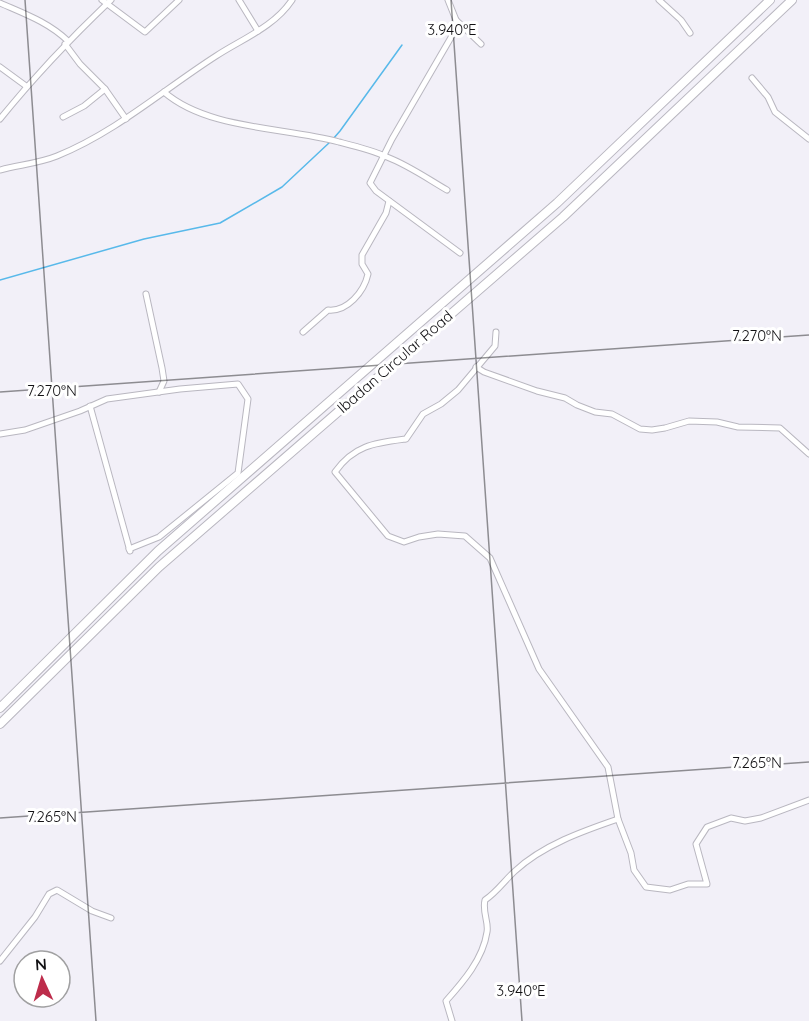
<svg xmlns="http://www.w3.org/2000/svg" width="809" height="1021" viewBox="0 0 809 1021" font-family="Quicksand,sans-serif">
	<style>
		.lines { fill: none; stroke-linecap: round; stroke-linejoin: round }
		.stream { stroke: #58b9ea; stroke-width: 1.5 }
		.minor-casing { stroke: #b9b7c0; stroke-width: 7 }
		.trunk-casing { stroke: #b9b7c0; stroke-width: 10 }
		.minor { stroke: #fff; stroke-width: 5 }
		.trunk { stroke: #fff; stroke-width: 8 }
		.ticks { fill: none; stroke: #121114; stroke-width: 1.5; stroke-opacity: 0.45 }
		.labels { text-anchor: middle; stroke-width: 6; stroke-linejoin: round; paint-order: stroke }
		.street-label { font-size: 15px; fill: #121114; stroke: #fff }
		.ticks-label { font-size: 15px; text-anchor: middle; fill: #121114; stroke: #fff; stroke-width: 6; stroke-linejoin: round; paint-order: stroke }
	</style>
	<rect width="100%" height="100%" fill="#f2f0f8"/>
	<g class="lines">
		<g class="stream">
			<polyline points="333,139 340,131 402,45"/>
			<polyline points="0,280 144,239 220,223 282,187 330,142"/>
		</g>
		<g class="minor-casing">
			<g id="minor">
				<polyline points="102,0 145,32 179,0"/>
				<polyline points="239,0 258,31"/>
				<polyline points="448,0 456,20 481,44"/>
				<polyline points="659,0 681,20 690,33"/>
				<path d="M0,3C25,14 48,22 68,41"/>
				<polyline points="456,20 453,34 392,139 370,183 376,191 460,253"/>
				<polyline points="65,44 80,64 105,89 126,119"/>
				<polyline points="0,67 26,86"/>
				<polyline points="752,78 768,97 775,112 809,139"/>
				<path d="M164,92C208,130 285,127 339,142C355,146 372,150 387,157C408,165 428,179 447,190"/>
				<polyline points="63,117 84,106 105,89"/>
				<path d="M0,119C34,77 71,38 111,0"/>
				<path d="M0,170C19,165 40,163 57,156C116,132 163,90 216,56C242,39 274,27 292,0"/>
				<polyline points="146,294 162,368 164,381 159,392"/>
				<path d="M303,332L328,310C347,312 364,292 368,274L362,264V255L386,213L389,201"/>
				<path d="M496,332L495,346L458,390L441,404L423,414L406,439C375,443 354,445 335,472L388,536L404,542L419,537L438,534L465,536L490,558L539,669L608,767L618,819L631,853L634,870L646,887L670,890L688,884H707L696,844L707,827L731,818L745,821L761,818L809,800"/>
				<polyline points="476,367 484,372 537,391 565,398 577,405 595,412 612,414 640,429 652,430 665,428 689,421 717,422 738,427 780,428 809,454"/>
				<polyline points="90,406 130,551"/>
				<polyline points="0,434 25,430 80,411 107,399 180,389 238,384 248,399 238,473 159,537 129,549"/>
				<polyline points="0,961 35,917 49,894 57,890 92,911 111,918"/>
				<path d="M452,1021L446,1001C463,982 483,959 487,932C489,922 482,912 485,900C497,892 504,881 515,871C543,845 583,831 618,819"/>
			</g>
		</g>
		<g class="trunk-casing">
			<g id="trunk">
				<polyline points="0,708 158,551 557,203 770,0"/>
				<polyline points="0,724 159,567 563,217 792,0"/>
			</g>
		</g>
		<use href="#minor" class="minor"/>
		<use href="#trunk" class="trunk"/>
	</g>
	<path class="ticks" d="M25,0L96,1021M451,0L522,1021M0,392L809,335M0,818L809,762"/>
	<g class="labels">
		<g class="street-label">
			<text transform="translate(395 362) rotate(-41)" y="5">Ibadan Circular Road</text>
		</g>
	</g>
	<g class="ticks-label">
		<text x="452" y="35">3.940°E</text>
		<text x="757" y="341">7.270°N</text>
		<text x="52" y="396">7.270°N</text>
		<text x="757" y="768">7.265°N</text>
		<text x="52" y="822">7.265°N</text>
		<text x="521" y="996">3.940°E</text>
	</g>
	<g transform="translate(42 979) rotate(356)"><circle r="28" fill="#ffffff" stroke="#a0a0a1" stroke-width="1.5"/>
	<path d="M0-4.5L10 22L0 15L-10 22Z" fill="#bd2c4b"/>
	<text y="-9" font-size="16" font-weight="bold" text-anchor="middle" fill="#121114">N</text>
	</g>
</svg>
